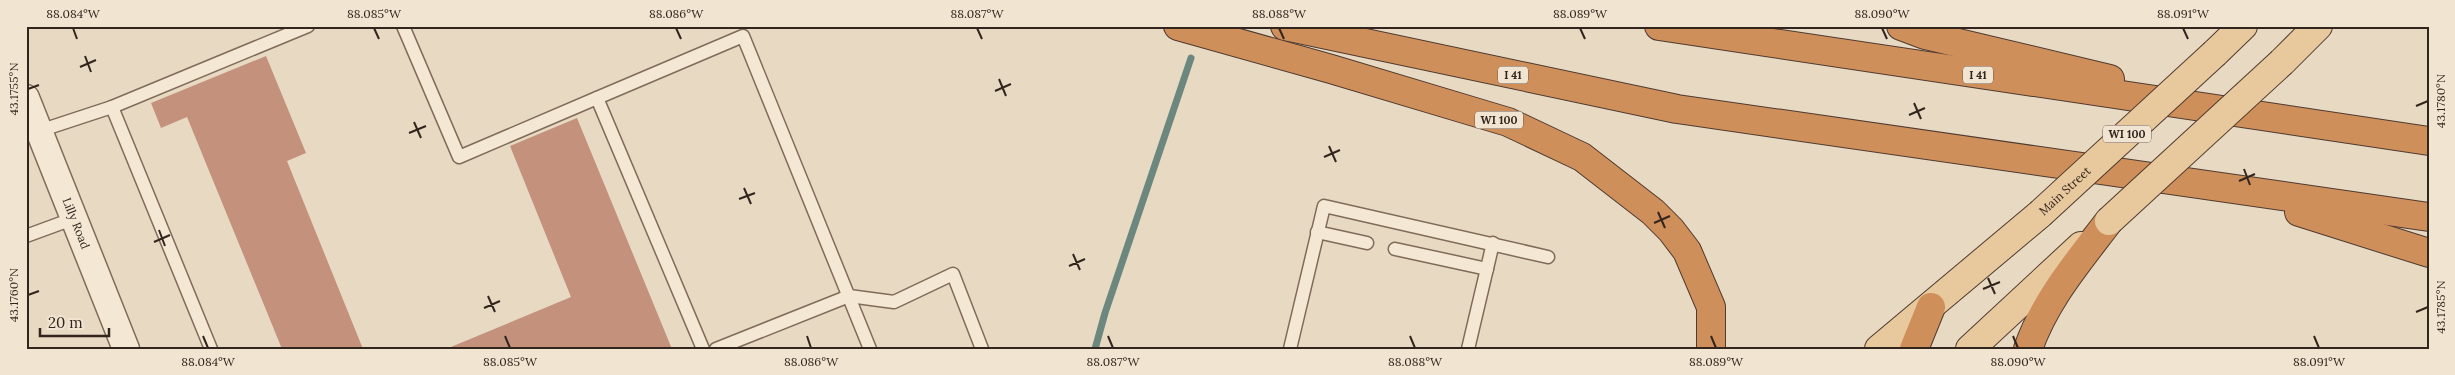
<svg xmlns="http://www.w3.org/2000/svg" width="2455" height="375" viewBox="0 0 2455 375" font-family="Lora,serif">
	<style>
		.lines { fill: none; stroke-linecap: round; stroke-linejoin: round }
		.stream { stroke: #6c887e; stroke-width: 7 }
		.building { fill: #c3917c }
		.lane-casing { stroke: #806b5b; stroke-width: 15 }
		.street-casing { stroke: #806b5b; stroke-width: 29 }
		.primary-casing { stroke: #4e3a2f; stroke-width: 30 }
		.highway-casing { stroke: #4e3a2f; stroke-width: 30 }
		.lane { stroke: #f4e7d4; stroke-width: 12 }
		.street { stroke: #f4e7d4; stroke-width: 26 }
		.primary { stroke: #e8c89d; stroke-width: 28 }
		.highway { stroke: #cf8f5b; stroke-width: 28 }
		.primary-bridge-casing { stroke: #4e3a2f; stroke-width: 30; stroke-linecap: butt }
		.primary-bridge { stroke: #e8c89d; stroke-width: 28 }
		.ticks { fill: none; stroke: #32251e; stroke-width: 2 }
		.labels { text-anchor: middle; stroke-width: 4; stroke-linejoin: round; paint-order: stroke }
		.shield { fill: #f1e4d1; stroke: #6b5e54; stroke-width: 1 }
		.shield-label { font-size: 11px; font-weight: bold; fill: #32251e }
		.street-label { font-size: 12px; fill: #32251e; stroke: #f1e4d1 }
		.neatline { fill: none; stroke: #32251e; stroke-width: 2 }
		.ticks-label { font-size: 12px; text-anchor: middle; fill: #32251e }
	</style>
	<rect width="100%" height="100%" fill="#e8d9c2"/>
	<g class="lines">
		<polyline class="stream" points="1095,349 1105,313 1191,58"/>
	</g>
	<g class="building">
		<polygon points="266,56 306,153 287,161 363,349 282,349 187,117 161,128 151,103"/>
		<polygon points="577,118 672,349 446,349 571,297 510,146"/>
	</g>
	<g class="lines">
		<g class="lane-casing">
			<g id="lane">
				<polyline points="403,26 459,157 597,98"/>
				<polyline points="39,131 112,107"/>
				<polyline points="1317,232 1367,243"/>
				<polyline points="26,236 75,218"/>
				<polyline points="1395,249 1487,269"/>
				<polyline points="211,349 112,107 308,26"/>
				<polyline points="703,349 597,98 743,36 870,349"/>
				<polyline points="716,349 849,296 894,302 953,274 982,349"/>
				<polyline points="1290,349 1324,206 1548,257"/>
				<polyline points="1468,349 1493,243"/>
			</g>
		</g>
		<g class="street-casing">
			<g id="street">
				<path id="s1" d="M26,98L126,349"/>
			</g>
		</g>
		<g class="primary-casing">
			<g id="primary">
				<polyline points="2215,53 2243,26"/>
				<polyline points="2282,62 2318,26"/>
				<polyline points="1879,349 2040,214"/>
				<polyline points="1970,349 2081,246"/>
			</g>
		</g>
		<g class="highway-casing">
			<g id="highway">
				<polyline points="1178,26 1331,69 1508,122 1582,157 1653,212 1671,230 1687,251 1711,307 1711,349"/>
				<polyline points="1285,26 1677,109 2429,217"/>
				<polyline points="1659,26 2429,141"/>
				<polyline points="1901,26 1925,35 2110,79"/>
				<polyline points="2299,212 2429,253"/>
				<polyline points="1914,349 1931,307"/>
				<path d="M2028,349C2045,300 2078,262 2109,221"/>
			</g>
		</g>
		<use href="#lane" class="lane"/>
		<use href="#street" class="street"/>
		<use href="#primary" class="primary"/>
		<use href="#highway" class="highway"/>
		<g class="primary-bridge-casing">
			<g id="primary-bridge">
				<path id="s2" d="M2040,214L2215,53"/>
				<polyline points="2109,221 2282,62"/>
			</g>
		</g>
		<use href="#primary-bridge" class="primary-bridge"/>
	</g>
	<path class="ticks" d="M73,28L77,39M374,28L379,39M676,28L681,39M977,28L982,39M1279,28L1284,39M1580,28L1585,39M1882,28L1887,39M2183,28L2188,39M85,56L91,72M80,67L96,60M999,79L1006,96M28,89L39,85M995,91L1011,84M1914,103L1921,119M2416,106L2428,101M1909,115L1925,108M414,122L421,138M409,133L426,126M1329,146L1336,162M1324,157L1340,150M2244,169L2250,185M2239,181L2255,174M744,188L751,204M739,199L755,193M1658,212L1665,228M1654,223L1670,216M159,230L165,246M154,242L170,235M1073,254L1080,270M1069,266L1085,259M1988,278L1995,294M1983,289L2000,282M28,295L39,291M488,296L495,312M484,308L500,301M2416,312L2428,307M203,336L208,348M505,336L510,348M807,336L811,348M1108,336L1113,348M1410,336L1415,348M1711,336L1716,348M2013,336L2018,348M2314,336L2319,348"/>
	<g class="labels">
		<g class="shield">
			<rect x="1498" y="66.5" width="30" height="17" rx="4"/>
			<rect x="1963" y="66.5" width="30" height="17" rx="4"/>
			<rect x="1475" y="111.5" width="48" height="17" rx="4"/>
			<rect x="2103" y="125.5" width="48" height="17" rx="4"/>
		</g>
		<g class="shield-label">
			<text x="1513" y="79">I 41</text>
			<text x="1978" y="79">I 41</text>
			<text x="1499" y="124">WI 100</text>
			<text x="2127" y="138">WI 100</text>
		</g>
		<g class="street-label">
			<text dy="4" stroke="none"><textPath href="#s2" startOffset="34">Main Street</textPath></text>
			<text dy="4" stroke="none"><textPath href="#s1" startOffset="135">Lilly Road</textPath></text>
		</g>
	</g>
	<rect width="2455" height="375" fill="none" stroke="#f1e4d1" stroke-width="55"/>
	<path d="M40 328v8h69v-8" fill="none" stroke="#32251e" stroke-width="2.5"/>
	<text x="48" y="328" font-size="15" fill="#32251e" stroke="#f1e4d1" stroke-width="4" paint-order="stroke">20 m</text>
	<rect x="28" y="28" width="2400" height="320" class="neatline"/>
	<g class="ticks-label">
		<text x="73" y="18">88.084°W</text>
		<text x="374" y="18">88.085°W</text>
		<text x="676" y="18">88.086°W</text>
		<text x="977" y="18">88.087°W</text>
		<text x="1279" y="18">88.088°W</text>
		<text x="1580" y="18">88.089°W</text>
		<text x="1882" y="18">88.090°W</text>
		<text x="2183" y="18">88.091°W</text>
		<text transform="translate(14 89) rotate(-90)" y="4">43.1755°N</text>
		<text transform="translate(2441 101) rotate(-90)" y="4">43.1780°N</text>
		<text transform="translate(14 295) rotate(-90)" y="4">43.1760°N</text>
		<text transform="translate(2441 307) rotate(-90)" y="4">43.1785°N</text>
		<text x="208" y="366">88.084°W</text>
		<text x="510" y="366">88.085°W</text>
		<text x="811" y="366">88.086°W</text>
		<text x="1113" y="366">88.087°W</text>
		<text x="1415" y="366">88.088°W</text>
		<text x="1716" y="366">88.089°W</text>
		<text x="2018" y="366">88.090°W</text>
		<text x="2319" y="366">88.091°W</text>
	</g>
</svg>
